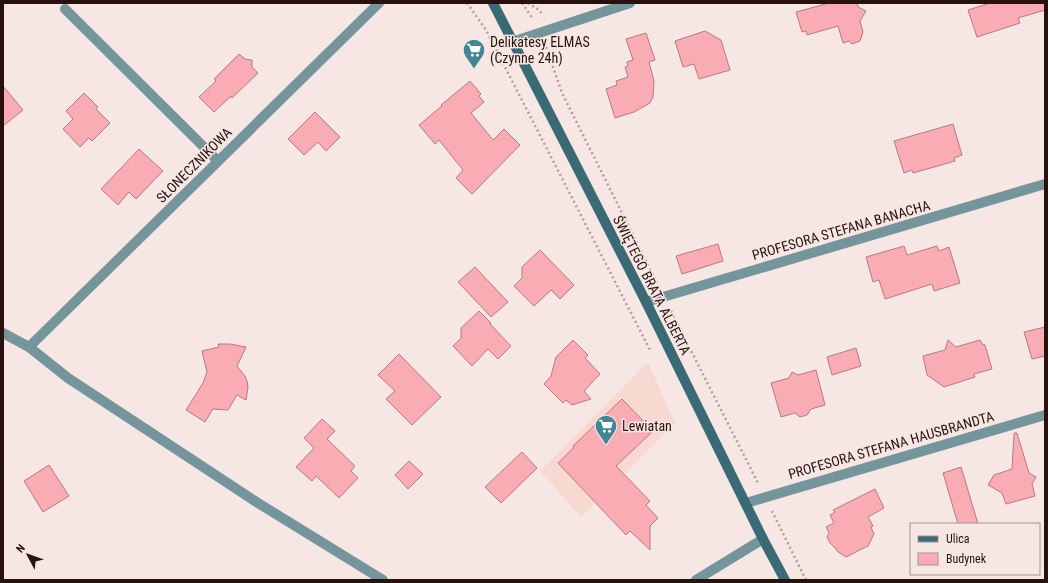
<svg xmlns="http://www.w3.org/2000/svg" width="1048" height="583" viewBox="0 0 1048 583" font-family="'Roboto Condensed',sans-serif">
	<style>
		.built { fill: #f8d9d2 }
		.building { fill: #f9acb4; stroke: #b97980 }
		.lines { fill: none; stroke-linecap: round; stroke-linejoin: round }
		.path { stroke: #af9e9a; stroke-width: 2.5; stroke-dasharray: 2 3; stroke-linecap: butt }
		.street { stroke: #75959c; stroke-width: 10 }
		.secondary { stroke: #3a6b75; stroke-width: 10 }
		.labels { text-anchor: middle; stroke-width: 3; stroke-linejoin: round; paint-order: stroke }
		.poi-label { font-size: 14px; fill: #29120d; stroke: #f6e7e4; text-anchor: start }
		.street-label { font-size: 14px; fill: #29120d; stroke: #f6e7e4 }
	</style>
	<rect width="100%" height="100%" fill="#f6e7e4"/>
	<polygon class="built" points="648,362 675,423 581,517 540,471"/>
	<g class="building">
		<polygon points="829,3 857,3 858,7 866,11 860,21 863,32 860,41 852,44 849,41 843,43 838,26 807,35 806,31 802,32 796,12"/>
		<polygon points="990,3 1045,3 1045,10 1018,18 1020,23 977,37 968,10"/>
		<polygon points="705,31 721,40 730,70 699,79 694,64 683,67 675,41"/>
		<polygon points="646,33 655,60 649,62 654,81 653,97 650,103 634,112 615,118 606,89 617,85 616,81 628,77 625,67 628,66 627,62 633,60 626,39"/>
		<polygon points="239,54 245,59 252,60 252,67 258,73 232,98 231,96 214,112 199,97 216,81 214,79"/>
		<polygon points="470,81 481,94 479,96 484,102 471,113 493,140 504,129 520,145 472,194 456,178 463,170 439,140 435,144 419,125 442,106 441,105"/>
		<polygon points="3,86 23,110 3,126"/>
		<polygon points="84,93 98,107 96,109 110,123 92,141 89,138 80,147 63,129 73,119 66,111"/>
		<polygon points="315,112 340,137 326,151 318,142 304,155 288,139"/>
		<polygon points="953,124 962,155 954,158 955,161 913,173 912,170 904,173 894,141"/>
		<polygon points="139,149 163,171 136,199 129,192 118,205 101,189"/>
		<polygon points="718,244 723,261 682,274 676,256"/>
		<polygon points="904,246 907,255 937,246 939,251 949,247 960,283 934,291 932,284 885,299 879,280 873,282 866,257"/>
		<polygon points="540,250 574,285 560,299 551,290 534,306 514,286 522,278 522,267"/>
		<polygon points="475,267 508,302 491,317 458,282"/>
		<polygon points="479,311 491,323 490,324 511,346 498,359 488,349 472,366 453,346 461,338 461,328"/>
		<polygon points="1045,327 1045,356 1032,359 1024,332"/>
		<polygon points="573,340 588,355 585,358 600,374 584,391 591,399 572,405 566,400 563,403 544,384 551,376 556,357"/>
		<polygon points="948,340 956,347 980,340 982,344 985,345 992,369 974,374 975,377 944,387 927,375 923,356 945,350"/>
		<polygon points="218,344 230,344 246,347 237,366 245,376 247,381 248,387 246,400 237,395 228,410 213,409 205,422 186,410 203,383 207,372 202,351 219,347"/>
		<polygon points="856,348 861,366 832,375 827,357"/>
		<polygon points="399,354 441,397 412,425 386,399 395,391 378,375"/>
		<polygon points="816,370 825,405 811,409 807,415 800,417 795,413 781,417 771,383 789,378 792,372 798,375"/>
		<polygon points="622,399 653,431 616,466 650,501 646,505 658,518 650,526 650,550 630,531 626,535 558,463 574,447 573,446"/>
		<polygon points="322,419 335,431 327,439 355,466 351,471 358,478 339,498 316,476 312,481 296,467 314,448 304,438"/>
		<polygon points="1014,433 1017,433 1029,473 1036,477 1032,484 1035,496 1006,504 1002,493 988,485 994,475 1012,469"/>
		<polygon points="522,452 537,468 501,503 485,487"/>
		<polygon points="409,461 423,474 408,489 395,475"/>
		<polygon points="49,465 69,496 43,512 24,481"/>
		<polygon points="961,467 965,480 978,524 958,524 943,473"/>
		<polygon points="875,489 884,508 868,517 873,526 871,527 874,534 868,546 846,557 838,552 836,549 830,543 827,537 829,533 826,527 834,523 830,515 835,512 833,510"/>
	</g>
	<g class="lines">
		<g class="path">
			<polyline points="467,3 486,30 651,352"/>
			<polyline points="522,3 533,19"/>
			<polyline points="528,3 539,10 543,15"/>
			<polyline points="546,47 562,93 657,283"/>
			<polyline points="671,311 758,483"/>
			<polyline points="772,511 806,580"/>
		</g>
		<g class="street">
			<polyline points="65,9 218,161"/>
			<polyline points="512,42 630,3"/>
			<polyline points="646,302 1045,184"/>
			<polyline points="3,333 29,347 68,378 258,503 383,580"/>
			<polyline points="29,347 379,3"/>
			<polyline points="746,503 1045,415"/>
			<polyline points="696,580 763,539"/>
		</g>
		<polyline class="secondary" points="493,3 646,302 763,539 785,580"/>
	</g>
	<defs>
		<g id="supermarket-pin" transform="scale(1.15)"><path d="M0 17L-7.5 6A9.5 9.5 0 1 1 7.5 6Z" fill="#418694" stroke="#f6e7e4"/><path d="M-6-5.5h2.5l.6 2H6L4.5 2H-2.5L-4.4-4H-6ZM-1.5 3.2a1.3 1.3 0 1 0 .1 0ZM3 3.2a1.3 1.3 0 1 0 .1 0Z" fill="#fff"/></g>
	</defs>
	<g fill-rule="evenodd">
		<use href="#supermarket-pin" x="474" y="50"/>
		<use href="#supermarket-pin" x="606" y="426"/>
	</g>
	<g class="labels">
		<g class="poi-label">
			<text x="490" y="47">Delikatesy ELMAS<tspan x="490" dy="16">(Czynne 24h)</tspan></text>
			<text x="622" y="431">Lewiatan</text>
		</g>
		<g class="street-label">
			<text transform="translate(194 165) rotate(-45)" y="5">SŁONECZNIKOWA</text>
			<text transform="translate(841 230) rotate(-16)" y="5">PROFESORA STEFANA BANACHA</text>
			<text transform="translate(652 285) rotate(63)" y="5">ŚWIĘTEGO BRATA ALBERTA</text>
			<text transform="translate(891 445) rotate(-16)" y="5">PROFESORA STEFANA HAUSBRANDTA</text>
		</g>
	</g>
	<rect width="1048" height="583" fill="none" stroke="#29120d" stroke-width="8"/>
	<rect x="910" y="523" width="130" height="52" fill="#f6e7e4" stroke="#a4928e"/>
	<rect x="918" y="536" width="20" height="6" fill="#3a6b75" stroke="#a4928e"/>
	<text x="946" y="543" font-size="12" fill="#29120d">Ulica</text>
	<rect x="918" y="553" width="20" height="12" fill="#f9acb4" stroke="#a4928e"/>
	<text x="946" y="563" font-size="12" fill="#29120d">Budynek</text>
	<g transform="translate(28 555) rotate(311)" stroke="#f6e7e4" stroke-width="3" paint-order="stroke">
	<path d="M0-3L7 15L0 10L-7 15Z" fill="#29120d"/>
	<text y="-6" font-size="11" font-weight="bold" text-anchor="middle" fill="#29120d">N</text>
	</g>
</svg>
